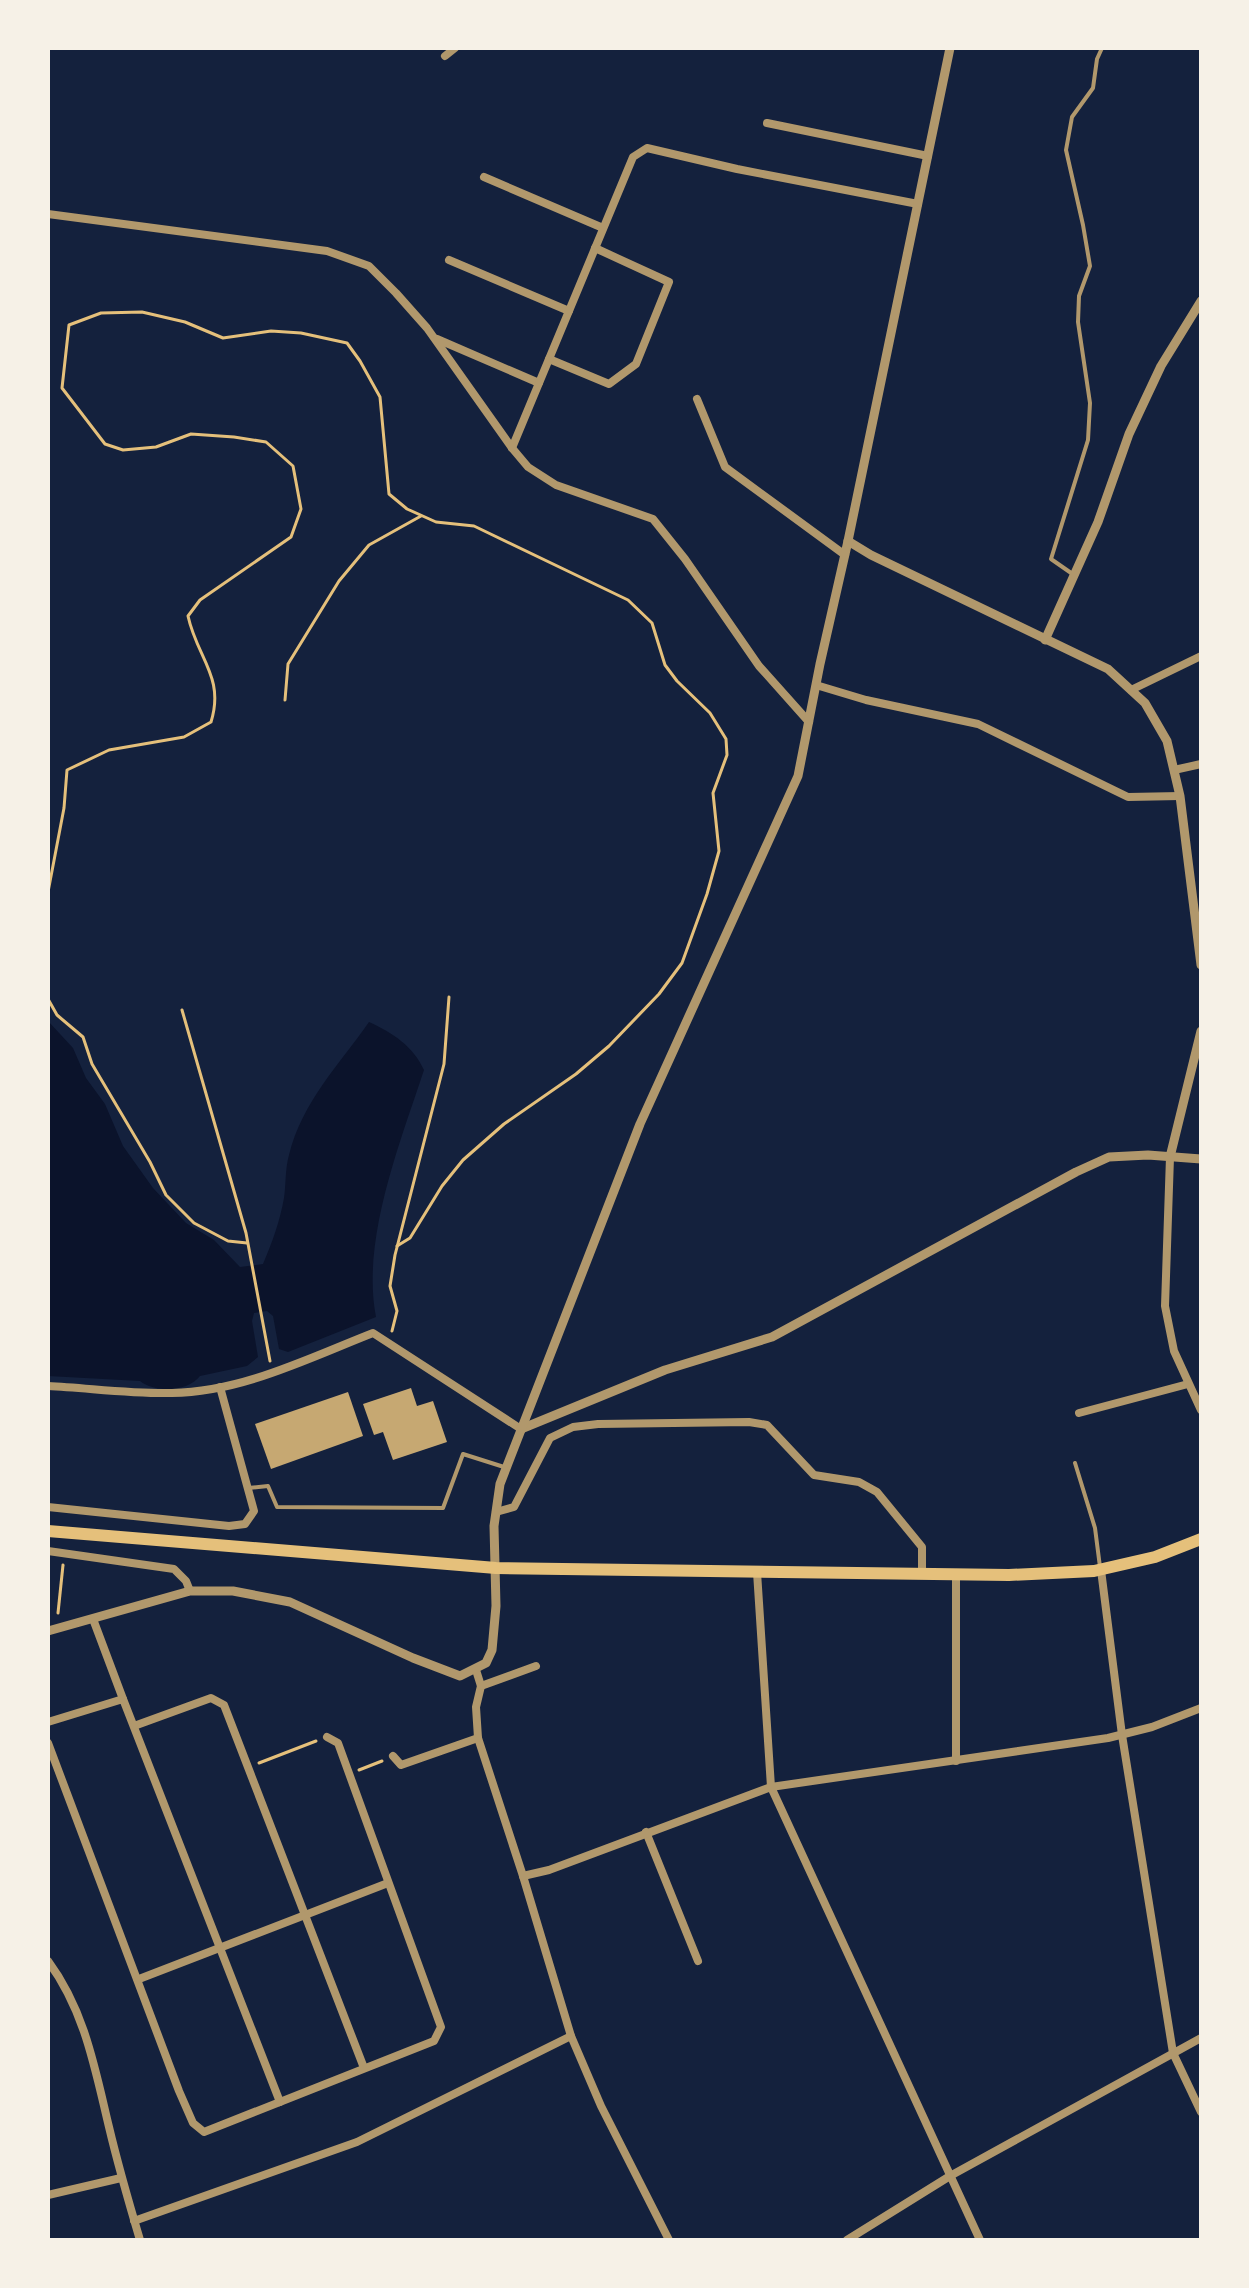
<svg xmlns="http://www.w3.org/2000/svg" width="1249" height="2288" viewBox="0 0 1249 2288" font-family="Merriweather,serif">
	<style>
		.water { fill: #0b132b }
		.building { fill: #c6a872 }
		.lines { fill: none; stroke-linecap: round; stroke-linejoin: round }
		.path { stroke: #e5c07b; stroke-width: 3 }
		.service { stroke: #b1986c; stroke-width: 4 }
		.minor { stroke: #b1986c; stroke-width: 8 }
		.tertiary { stroke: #b1986c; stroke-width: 9 }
		.primary { stroke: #e5c07b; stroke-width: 12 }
	</style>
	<rect width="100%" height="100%" fill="#14213d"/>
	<path class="water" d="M48,1021L73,1048L86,1078L105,1104L123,1146L153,1188L186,1223L214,1240L240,1267L263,1264C272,1243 280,1221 284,1198C286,1184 285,1169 289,1155C302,1102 339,1065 369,1022C393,1033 413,1046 424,1070C400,1143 361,1240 376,1317L288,1352L279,1349L273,1316L267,1311L254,1313L252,1321L258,1357L247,1366L200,1376C188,1392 155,1393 140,1381L48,1376Z"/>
	<g class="building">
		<polygon points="411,1388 417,1406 433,1401 447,1442 393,1460 383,1432 374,1435 363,1404"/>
		<polygon points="348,1392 363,1436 271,1469 255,1424"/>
	</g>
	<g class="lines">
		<g class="path">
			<polyline points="285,700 288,664 339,581 369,545 421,516"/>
			<path d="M48,892L64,808L67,770L109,750L184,737L211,722C225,677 197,658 188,616L200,600L291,537L301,509L293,466L266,442L234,437L191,434L156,447L123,450L105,444L62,388L69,325L101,313L142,312L185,322L223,338L271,331L301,333L347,343L360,361L380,397L389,494L407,509L436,522L474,526L628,600L652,623L665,665L677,681L710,713L726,739L727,755L713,793L719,851L707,894L682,963L659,994L609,1046L576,1074L504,1124L463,1160L442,1186L410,1238L397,1246"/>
			<polyline points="48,999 57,1015 83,1037 92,1064 150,1162 166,1195 194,1223 228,1241 247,1243"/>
			<polyline points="182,1010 246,1233 270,1361"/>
			<polyline points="392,1331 397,1311 390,1286 395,1255 444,1064 449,997"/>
			<polyline points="58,1613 63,1565"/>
			<polyline points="259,1763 316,1741"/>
			<polyline points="359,1770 382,1761"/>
		</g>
		<g class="service">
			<polyline points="1074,575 1051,559 1088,440 1090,403 1078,322 1079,296 1090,266 1083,225 1066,150 1072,117 1093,88 1097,59 1102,48"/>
			<polyline points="1075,1463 1095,1528 1100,1567"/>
			<polyline points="248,1488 268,1486 277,1507 443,1508 463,1454 504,1467"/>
		</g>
		<g class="minor">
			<polyline points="445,56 455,48"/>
			<polyline points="767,123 928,156"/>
			<polyline points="484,177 603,228"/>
			<polyline points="48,214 327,251 369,266 396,293 427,328 512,448 528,467 556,485 653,519 685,559 759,666 809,722"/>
			<polyline points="449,260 569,311"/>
			<polyline points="437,339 539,383"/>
			<polyline points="549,359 609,384 636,364 669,282 595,248"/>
			<polyline points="697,399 725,467 845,555"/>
			<polyline points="512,448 633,157 647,148 737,169 918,204"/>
			<polyline points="816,685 866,700 978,724 1128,797 1180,796"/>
			<polyline points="1131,690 1201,656"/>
			<polyline points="1174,770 1201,764"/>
			<polyline points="1170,1157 1165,1306 1174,1351 1201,1410"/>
			<path d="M48,1386C89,1388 131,1394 172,1393C242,1392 309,1358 373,1333L521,1429"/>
			<polyline points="1079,1413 1188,1384"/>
			<polyline points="48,1507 229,1526 245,1524 254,1511 220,1387"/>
			<polyline points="496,1512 514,1507 550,1438 573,1427 598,1424 749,1422 767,1425 814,1475 859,1482 877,1492 922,1547 922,1574"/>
			<polyline points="48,1551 174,1569 186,1581 190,1591"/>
			<polyline points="1101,1570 1122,1735 1173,2053 1201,2112"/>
			<polyline points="757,1572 771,1787 980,2240"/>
			<polyline points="956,1574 956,1761"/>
			<polyline points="93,1619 123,1699"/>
			<polyline points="476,1670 481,1686 476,1707 478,1738 523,1876 571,2036 601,2106 669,2240"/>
			<polyline points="481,1686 536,1666"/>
			<polyline points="48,1722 123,1699 280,2102"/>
			<polyline points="134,1726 211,1698 224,1705 364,2068"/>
			<polyline points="48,1743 179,2091 193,2123 204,2132 434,2041 441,2027 338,1743 327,1737"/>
			<polyline points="393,1756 401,1765 478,1738"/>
			<polyline points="646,1832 698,1961"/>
			<polyline points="523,1876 549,1870 771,1787 1108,1738 1152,1727 1201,1708"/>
			<path d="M48,1961C85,2011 95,2069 109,2127C118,2165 129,2203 140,2240"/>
			<polyline points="139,1979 388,1883"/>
			<polyline points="48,2195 121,2178"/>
			<polyline points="134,2221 357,2142 571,2036"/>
			<polyline points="847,2240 950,2176 1201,2038"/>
		</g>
		<g class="tertiary">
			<polyline points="848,541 871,555 1108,669 1145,703 1167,741 1180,796 1201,965"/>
			<polyline points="1045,640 1098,522 1129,434 1161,366 1201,301"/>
			<polyline points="1170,1157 1201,1031"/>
			<polyline points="521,1429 665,1370 772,1337 1076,1172 1109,1157 1148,1155 1201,1159"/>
			<polyline points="48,1631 190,1591 233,1591 290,1602 413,1658 460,1676 486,1663 492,1650 496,1606 494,1526 500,1484 640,1124 798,776 820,664 848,541 950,48"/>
		</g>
		<polyline class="primary" points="48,1531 496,1568 1009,1575 1094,1571 1155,1557 1201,1539"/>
	</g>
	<rect width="1249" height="2288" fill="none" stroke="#f6f1e7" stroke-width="100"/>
</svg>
